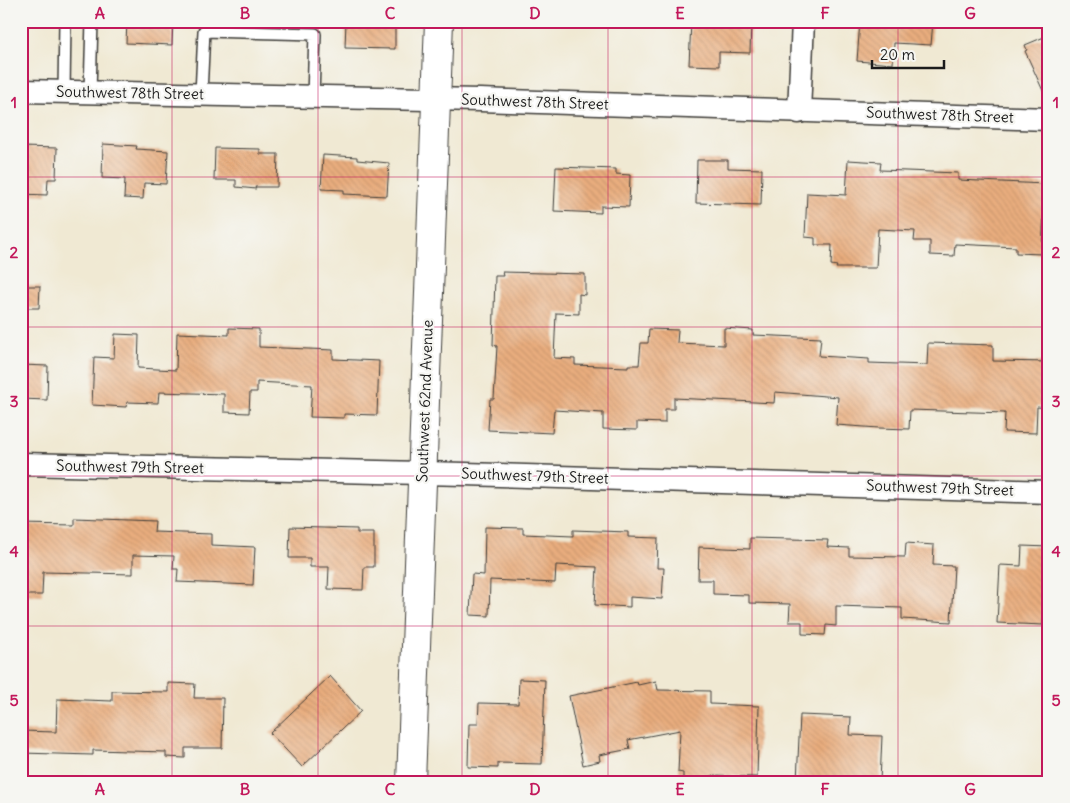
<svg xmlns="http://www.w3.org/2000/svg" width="1070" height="803" viewBox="0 0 1070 803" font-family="Delius,sans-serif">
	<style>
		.building { fill: url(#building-back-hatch) }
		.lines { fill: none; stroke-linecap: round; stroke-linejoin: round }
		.lane-casing { stroke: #3c3b37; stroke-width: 14 }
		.street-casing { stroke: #3c3b37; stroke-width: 25 }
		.secondary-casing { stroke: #3c3b37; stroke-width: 30 }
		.lane { stroke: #fff; stroke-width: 11 }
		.street { stroke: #fff; stroke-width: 22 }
		.secondary { stroke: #fff; stroke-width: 28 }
		.grid { fill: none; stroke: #c2185b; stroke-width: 1; stroke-opacity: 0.55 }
		.labels { text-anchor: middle; stroke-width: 4.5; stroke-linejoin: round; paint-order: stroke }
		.street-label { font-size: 15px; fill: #1c1c1c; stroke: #f6f6f2 }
		.neatline { fill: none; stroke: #c2185b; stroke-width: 2 }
		.grid-label { font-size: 16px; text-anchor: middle; font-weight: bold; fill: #c2185b }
	</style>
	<defs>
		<pattern id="building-back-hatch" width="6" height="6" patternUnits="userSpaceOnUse" patternTransform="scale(1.25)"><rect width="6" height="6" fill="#e9ad7e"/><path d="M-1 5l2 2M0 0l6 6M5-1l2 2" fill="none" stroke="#c7946c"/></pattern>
	</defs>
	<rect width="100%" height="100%" fill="#f6f6f2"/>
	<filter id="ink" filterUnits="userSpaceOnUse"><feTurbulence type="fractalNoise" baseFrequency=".02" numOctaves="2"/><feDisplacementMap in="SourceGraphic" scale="10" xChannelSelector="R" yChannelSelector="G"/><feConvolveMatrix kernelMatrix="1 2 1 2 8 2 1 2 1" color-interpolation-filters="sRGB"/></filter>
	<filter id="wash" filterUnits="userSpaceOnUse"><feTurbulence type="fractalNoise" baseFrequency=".0096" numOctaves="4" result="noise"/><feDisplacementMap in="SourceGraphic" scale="20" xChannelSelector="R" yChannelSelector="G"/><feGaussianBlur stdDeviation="1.12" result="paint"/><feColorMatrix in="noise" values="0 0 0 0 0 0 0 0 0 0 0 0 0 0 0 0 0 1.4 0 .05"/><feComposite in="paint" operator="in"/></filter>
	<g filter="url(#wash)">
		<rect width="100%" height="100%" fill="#f0e9d3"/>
		<g id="blocks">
			<g class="building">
				<polygon points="127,21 173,21 172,45 126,43"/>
				<polygon points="346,21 385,21 385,24 395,24 395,49 345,48"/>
				<polygon points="691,21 751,21 750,53 719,52 719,66 689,65"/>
				<polygon points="860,21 933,21 931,45 894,43 893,64 857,61"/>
				<polygon points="1049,35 1049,104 1025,51 1027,50 1025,45"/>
				<polygon points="103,144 137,146 136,149 168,151 166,184 144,183 143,199 124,198 125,179 102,178"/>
				<polygon points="21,147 57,148 56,179 48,179 47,195 21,194"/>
				<polygon points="215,148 260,149 260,154 278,154 277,187 255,187 256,189 236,187 236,180 214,180"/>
				<polygon points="323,155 357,157 357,160 389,163 387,196 344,194 344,190 321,189"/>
				<polygon points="697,160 728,160 728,168 762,169 761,205 696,203"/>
				<polygon points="848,160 881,162 880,170 958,173 958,180 1045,184 1042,254 1016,253 1016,247 955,244 954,256 930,255 930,241 914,241 915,231 878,229 876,268 836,268 837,266 831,265 832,245 815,245 815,238 805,237 807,193 846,195"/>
				<polygon points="556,167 616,169 616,174 630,175 629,207 601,206 601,213 554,211"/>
				<polygon points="502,272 585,274 585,295 579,294 579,314 556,313 554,358 575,359 575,365 628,367 628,365 639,365 641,343 648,343 649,329 678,330 677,343 724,345 724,328 753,330 753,335 821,338 819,356 869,359 869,363 927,365 928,343 993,345 993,361 1049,362 1049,408 1037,407 1036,433 1004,432 1005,413 910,410 909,429 879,428 836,425 838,397 775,392 774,403 674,398 674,409 665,409 665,423 637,422 637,430 603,429 603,413 554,410 552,433 488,430 490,399 494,399 497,346 493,345 495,276 503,276"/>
				<polygon points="21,286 40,286 39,308 21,308"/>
				<polygon points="229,328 259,329 259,347 333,350 333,359 379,361 377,415 344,414 344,418 310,417 312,385 257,382 257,392 250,392 249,413 224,412 224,394 159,392 158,403 127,402 126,407 92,405 94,357 114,358 115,334 139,335 138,368 176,370 177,333 229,335"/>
				<polygon points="21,365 48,366 47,400 21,399"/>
				<polygon points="74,518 155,521 154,532 211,534 211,545 255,547 253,585 177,582 178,569 173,569 174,556 133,555 133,574 43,572 42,595 21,595 21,524 74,525"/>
				<polygon points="290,527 357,529 357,533 374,533 374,567 364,567 363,590 328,589 329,567 310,567 310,558 289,558"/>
				<polygon points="485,527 523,528 523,534 573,536 573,530 628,532 628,537 658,538 657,568 664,568 662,599 630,597 630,607 595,605 597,567 556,565 555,583 490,580 489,616 470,615 472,574 484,575"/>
				<polygon points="750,538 828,540 827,547 849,548 849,556 905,557 906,543 934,545 933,565 954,566 951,622 902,619 902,608 836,606 836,626 826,625 825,635 802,634 802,622 789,622 790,604 749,603 749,595 713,594 713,580 698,580 699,547 750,549"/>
				<polygon points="1022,546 1049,547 1049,576 1045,575 1043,625 997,623 1000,565 1021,566"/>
				<polygon points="330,676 361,711 302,767 270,733"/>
				<polygon points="519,679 545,680 542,764 498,763 498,768 468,767 469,724 478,724 479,703 518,704"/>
				<polygon points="656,681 658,690 710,691 710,704 759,706 757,777 711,776 711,782 683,782 683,773 678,772 680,730 628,740 630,749 599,755 600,761 583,765 569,696 637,682 638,685"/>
				<polygon points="168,683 195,684 194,698 223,698 222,748 185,748 185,758 166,757 166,752 93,750 93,755 21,753 21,731 56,732 57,699 112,701 112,691 168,692"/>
				<polygon points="800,715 851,717 850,735 882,736 880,782 797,782"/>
			</g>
		</g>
	</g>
	<g filter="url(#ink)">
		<use href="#blocks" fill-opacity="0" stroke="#3c3b37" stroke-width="1"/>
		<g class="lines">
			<g class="lane-casing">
				<g id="lane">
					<polyline points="64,92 65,21"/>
					<polyline points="90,92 92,21"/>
					<polyline points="201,94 204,31 315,34 313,97"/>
				</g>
			</g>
			<g class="street-casing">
				<g id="street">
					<polyline points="21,91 480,100 1049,119"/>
					<polyline points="799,112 803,21"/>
					<polyline points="21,464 465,474 1049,492"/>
				</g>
			</g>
			<g class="secondary-casing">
				<polyline id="secondary" points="411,782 439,21"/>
			</g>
			<use href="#lane" class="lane"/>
			<use href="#street" class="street"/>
			<use href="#secondary" class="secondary"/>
		</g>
	</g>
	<path class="grid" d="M172,21V782M318,21V782M462,21V782M608,21V782M752,21V782M898,21V782M21,177H1049M21,327H1049M21,476H1049M21,626H1049"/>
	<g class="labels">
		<g class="street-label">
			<text transform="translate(130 93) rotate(1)" y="5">Southwest 78th Street</text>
			<text transform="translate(535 102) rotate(2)" y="5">Southwest 78th Street</text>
			<text transform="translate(940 115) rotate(2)" y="5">Southwest 78th Street</text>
			<text transform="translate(425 401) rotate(-88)" y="5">Southwest 62nd Avenue</text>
			<text transform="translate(130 467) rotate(1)" y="5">Southwest 79th Street</text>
			<text transform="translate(535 476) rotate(2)" y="5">Southwest 79th Street</text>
			<text transform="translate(940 488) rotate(2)" y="5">Southwest 79th Street</text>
		</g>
	</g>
	<rect width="1070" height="803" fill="none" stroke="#f6f6f2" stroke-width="55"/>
	<path d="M872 60v8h72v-8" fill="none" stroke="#1c1c1c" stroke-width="2.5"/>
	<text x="880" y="60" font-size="15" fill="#1c1c1c" stroke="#f6f6f2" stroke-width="4" paint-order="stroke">20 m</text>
	<rect x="28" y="28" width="1014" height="748" class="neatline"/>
	<g class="grid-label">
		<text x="100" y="19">A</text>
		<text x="245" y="19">B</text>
		<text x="390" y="19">C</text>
		<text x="535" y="19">D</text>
		<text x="680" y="19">E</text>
		<text x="825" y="19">F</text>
		<text x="970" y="19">G</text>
		<text x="14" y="108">1</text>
		<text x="1056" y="108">1</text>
		<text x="14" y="258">2</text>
		<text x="1056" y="258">2</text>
		<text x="14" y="407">3</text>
		<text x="1056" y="407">3</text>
		<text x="14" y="557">4</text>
		<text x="1056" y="557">4</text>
		<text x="14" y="706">5</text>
		<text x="1056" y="706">5</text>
		<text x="100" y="795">A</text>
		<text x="245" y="795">B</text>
		<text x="390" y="795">C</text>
		<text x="535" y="795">D</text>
		<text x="680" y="795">E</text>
		<text x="825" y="795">F</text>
		<text x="970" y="795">G</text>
	</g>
</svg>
